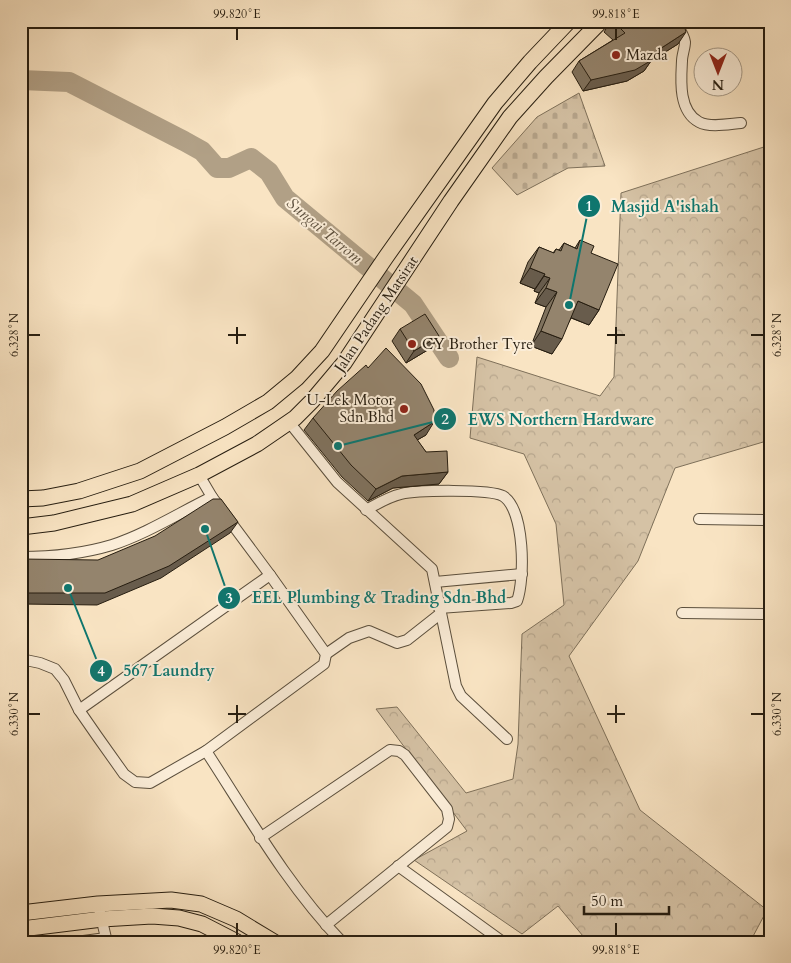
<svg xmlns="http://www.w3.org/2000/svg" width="791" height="963" viewBox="0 0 791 963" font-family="Cardo,serif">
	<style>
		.forest { fill: url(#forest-crowns); stroke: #7e705a }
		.cemetery { fill: url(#cemetery-stones); stroke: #7e705a }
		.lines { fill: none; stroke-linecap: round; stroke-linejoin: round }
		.river { stroke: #b1a086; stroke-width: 20 }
		.street-casing { stroke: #5b4f3d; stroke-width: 12 }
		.primary-casing { stroke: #261d10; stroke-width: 17 }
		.street { stroke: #fbedd8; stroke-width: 10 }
		.primary { stroke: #f9e4c3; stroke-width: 15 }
		.wall { fill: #7f725e; stroke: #261d10 }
		.shaded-wall { fill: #685c4c; stroke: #261d10 }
		.building { fill: #94846d; stroke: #261d10 }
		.ticks { fill: none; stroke: #261d10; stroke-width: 2 }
		.poi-dot { fill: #8f2418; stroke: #fbedd8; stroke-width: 2 }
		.labels { text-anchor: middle; stroke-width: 4; stroke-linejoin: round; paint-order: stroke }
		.poi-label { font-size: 15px; fill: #261d10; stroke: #fbedd8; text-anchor: start }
		.street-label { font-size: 15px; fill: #261d10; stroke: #fbedd8 }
		.water-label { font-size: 16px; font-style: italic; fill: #5e513f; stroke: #fbedd8 }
		.leader { fill: none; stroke: #0f766e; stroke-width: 2 }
		.callout-dot { fill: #0f766e; stroke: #fbedd8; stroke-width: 2 }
		.mark-label { font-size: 15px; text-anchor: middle; font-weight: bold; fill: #fff }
		.callout-label { font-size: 16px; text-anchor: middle; font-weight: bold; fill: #0f766e; stroke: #fbedd8; stroke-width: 4; stroke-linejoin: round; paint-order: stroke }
		.neatline { fill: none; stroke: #261d10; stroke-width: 2 }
		.ticks-label { font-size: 12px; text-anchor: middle; fill: #261d10 }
	</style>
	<defs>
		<pattern id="forest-crowns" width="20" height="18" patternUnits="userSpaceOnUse" patternTransform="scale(1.25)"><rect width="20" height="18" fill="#d5c2a5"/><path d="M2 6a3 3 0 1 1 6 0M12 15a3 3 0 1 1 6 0" fill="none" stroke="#b7a68d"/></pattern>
		<pattern id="cemetery-stones" width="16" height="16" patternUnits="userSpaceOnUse" patternTransform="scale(1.25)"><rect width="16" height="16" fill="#d5c2a5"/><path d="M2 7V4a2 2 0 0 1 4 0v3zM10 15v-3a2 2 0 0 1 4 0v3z" fill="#b7a68d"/></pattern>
	</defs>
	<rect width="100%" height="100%" fill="#f9e4c3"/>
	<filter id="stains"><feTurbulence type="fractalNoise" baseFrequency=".004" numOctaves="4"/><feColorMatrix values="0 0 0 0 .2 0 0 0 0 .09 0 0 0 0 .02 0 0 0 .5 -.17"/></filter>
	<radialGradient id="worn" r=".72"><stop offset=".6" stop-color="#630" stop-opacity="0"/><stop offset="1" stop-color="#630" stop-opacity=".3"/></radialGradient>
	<polygon class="forest" points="770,145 770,440 675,468 638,561 569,656 640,810 767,910 750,942 588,942 558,906 522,934 414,860 467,831 376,709 397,707 466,793 513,779 518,744 522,634 564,605 556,524 524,454 470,438 477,357 600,396 614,377 621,193"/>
	<polygon class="cemetery" points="579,93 605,166 568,168 517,195 492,168 537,117"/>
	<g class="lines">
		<polyline class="river" points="21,80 69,82 184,141 202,151 217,168 229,168 251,158 269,172 285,198 413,304 449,358"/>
		<g class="street-casing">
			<g id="street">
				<path d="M674,21C678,27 684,34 685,42C685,48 682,55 682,61C681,79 678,111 699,122C710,128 729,124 741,123"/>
				<polyline points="289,422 337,482 432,569 456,686 461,696 507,739"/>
				<path d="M212,497L270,575L326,654L324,664L206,751C249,817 287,885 342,942"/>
				<path d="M366,510C377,504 388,497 401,494C417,490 490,489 503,496C525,510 525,579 517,601L511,603L439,608"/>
				<polyline points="699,519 770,520"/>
				<path d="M21,557C52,557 82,554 112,545C146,534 179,513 212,497L199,475"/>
				<polyline points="435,582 522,574"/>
				<polyline points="682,613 770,614"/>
				<polyline points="326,654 349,638 369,631 397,643 407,640 440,614"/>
				<polyline points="21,659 40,663 55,669 64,680 79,710 97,736 124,774 135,782 150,783 206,751"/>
				<polyline points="79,710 270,575"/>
				<polyline points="260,838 390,750 399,751 405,755 447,809 449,819 447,827 326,925"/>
				<polyline points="398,866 503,942"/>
				<polyline points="76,942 106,938 98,904"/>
			</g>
		</g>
		<g class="primary-casing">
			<g id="primary">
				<polyline points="21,499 43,498 79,491 140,471 225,427 268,402 297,378 322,351 386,257 495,103 530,62 569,21"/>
				<polyline points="21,527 54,523 132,504 199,475 257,444 295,418 312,401 344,363 451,201 510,117 546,77 601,21"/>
				<polyline points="21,913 98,904 171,900 201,904 236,919 274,942"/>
				<polyline points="21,929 102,919 152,916 179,918 202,924 237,942"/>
			</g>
		</g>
		<use href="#street" class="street"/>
		<use href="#primary" class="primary"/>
	</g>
	<g class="wall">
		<polygon points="611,21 681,21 678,44 651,61 644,71 627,81 583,91 572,72 579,61 613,40 604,32"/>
		<polygon points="580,240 591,253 599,310 589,325 571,318 552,354 531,346 546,307 535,303 539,293 534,291 535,289 520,283 528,262 539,247 553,253 556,249 559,250 564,243 575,248"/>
		<polygon points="400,329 439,336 431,348 406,363 392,341"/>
		<polygon points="368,368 426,435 417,440 426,452 448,472 439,484 393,488 368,501 342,477 304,430 313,418"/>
	</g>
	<g class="shaded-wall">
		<polygon points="686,32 678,44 651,61 644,71 627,81 583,91 591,80 649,56"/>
		<polygon points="530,268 545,274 535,289 520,283"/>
		<polygon points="544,276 550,278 539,293 534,291"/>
		<polygon points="546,288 557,292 546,307 535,303"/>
		<polygon points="578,301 599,310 589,325 567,316"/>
		<polygon points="541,331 562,339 552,354 531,346"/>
		<polygon points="439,336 431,348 406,363 414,351"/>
		<polygon points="434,422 426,435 405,447 414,435"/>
		<polygon points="448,472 439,484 393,488 368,501 376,489 402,476"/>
		<polygon points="238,522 230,533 161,578 97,605 21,604 21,593"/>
	</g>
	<g class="building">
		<polygon points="613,21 681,21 684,25 686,32 649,56 652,60 635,70 591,80 579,61 625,33"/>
		<polygon points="580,240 594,246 591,253 618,264 599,310 578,301 562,339 541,331 557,292 546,288 550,278 544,276 545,274 530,268 539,247 554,253 556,249 561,251 564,243 577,249"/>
		<polygon points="425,314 439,336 414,351 400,329"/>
		<polygon points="386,348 421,384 434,410 434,422 414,435 426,452 447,451 448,472 402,476 376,489 351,465 313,418 337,391 366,365 368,368"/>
		<polygon points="213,499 221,499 238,522 169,566 105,593 21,593 21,559 98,560 155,536"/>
	</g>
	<path class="ticks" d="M237,28V40M616,28V40M237,327V344M616,327V344M28,335H40M228,335H246M607,335H625M751,335H764M237,705V723M616,705V723M28,714H40M228,714H246M607,714H625M751,714H764M237,923V936M616,923V936"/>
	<g class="poi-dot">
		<circle cx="616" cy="55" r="5"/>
		<circle cx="412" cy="344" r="5"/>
		<circle cx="404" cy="409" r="5"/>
	</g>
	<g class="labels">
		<g class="poi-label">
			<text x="626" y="60">Mazda</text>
			<text x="422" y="349">CY Brother Tyre</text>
			<text x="394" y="405" text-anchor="end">U-Lek Motor<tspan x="394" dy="17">Sdn Bhd</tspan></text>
		</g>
		<g class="street-label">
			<text transform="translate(376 314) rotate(-56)" y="5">Jalan Padang Matsirat</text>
		</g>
		<g class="water-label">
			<text transform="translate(325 230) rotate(40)" y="6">Sungai Tarrom</text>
		</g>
	</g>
	<path class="leader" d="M569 305L589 206M338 446L445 419M205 529L229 598M68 588L101 671"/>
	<g class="callout-dot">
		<circle cx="569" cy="305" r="5"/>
		<circle cx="338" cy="446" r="5"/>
		<circle cx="205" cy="529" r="5"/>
		<circle cx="68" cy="588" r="5"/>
		<circle cx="589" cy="206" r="12"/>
		<circle cx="445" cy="419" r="12"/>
		<circle cx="229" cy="598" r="12"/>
		<circle cx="101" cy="671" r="12"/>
	</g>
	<g class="mark-label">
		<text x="589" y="211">1</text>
		<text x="445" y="424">2</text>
		<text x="229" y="603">3</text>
		<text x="101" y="676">4</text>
	</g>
	<g class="callout-label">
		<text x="665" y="212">Masjid A'ishah</text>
		<text x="561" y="425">EWS Northern Hardware</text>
		<text x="379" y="603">EEL Plumbing &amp; Trading Sdn Bhd</text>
		<text x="169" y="676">567 Laundry</text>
	</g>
	<rect width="791" height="963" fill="none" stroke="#f9e4c3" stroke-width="55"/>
	<g transform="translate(718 72) rotate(180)"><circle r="24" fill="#fbedd8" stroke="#a69a88"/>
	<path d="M0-4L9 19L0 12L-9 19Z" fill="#8f2418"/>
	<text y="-8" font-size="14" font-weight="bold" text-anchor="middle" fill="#261d10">N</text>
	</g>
	<path d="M584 906v8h85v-8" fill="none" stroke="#261d10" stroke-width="2.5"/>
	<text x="591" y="906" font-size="15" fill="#261d10" stroke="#fbedd8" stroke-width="4" paint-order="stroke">50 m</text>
	<rect x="28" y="28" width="736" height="908" class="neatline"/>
	<g class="ticks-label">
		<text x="237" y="18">99.820°E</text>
		<text x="616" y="18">99.818°E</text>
		<text transform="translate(777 335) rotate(-90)" y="4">6.328°N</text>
		<text transform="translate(14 335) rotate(-90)" y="4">6.328°N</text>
		<text transform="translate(777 714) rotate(-90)" y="4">6.330°N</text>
		<text transform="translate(14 714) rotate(-90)" y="4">6.330°N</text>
		<text x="237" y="954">99.820°E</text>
		<text x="616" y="954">99.818°E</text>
	</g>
	<rect width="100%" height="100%" filter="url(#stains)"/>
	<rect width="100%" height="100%" fill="url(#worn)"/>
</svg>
